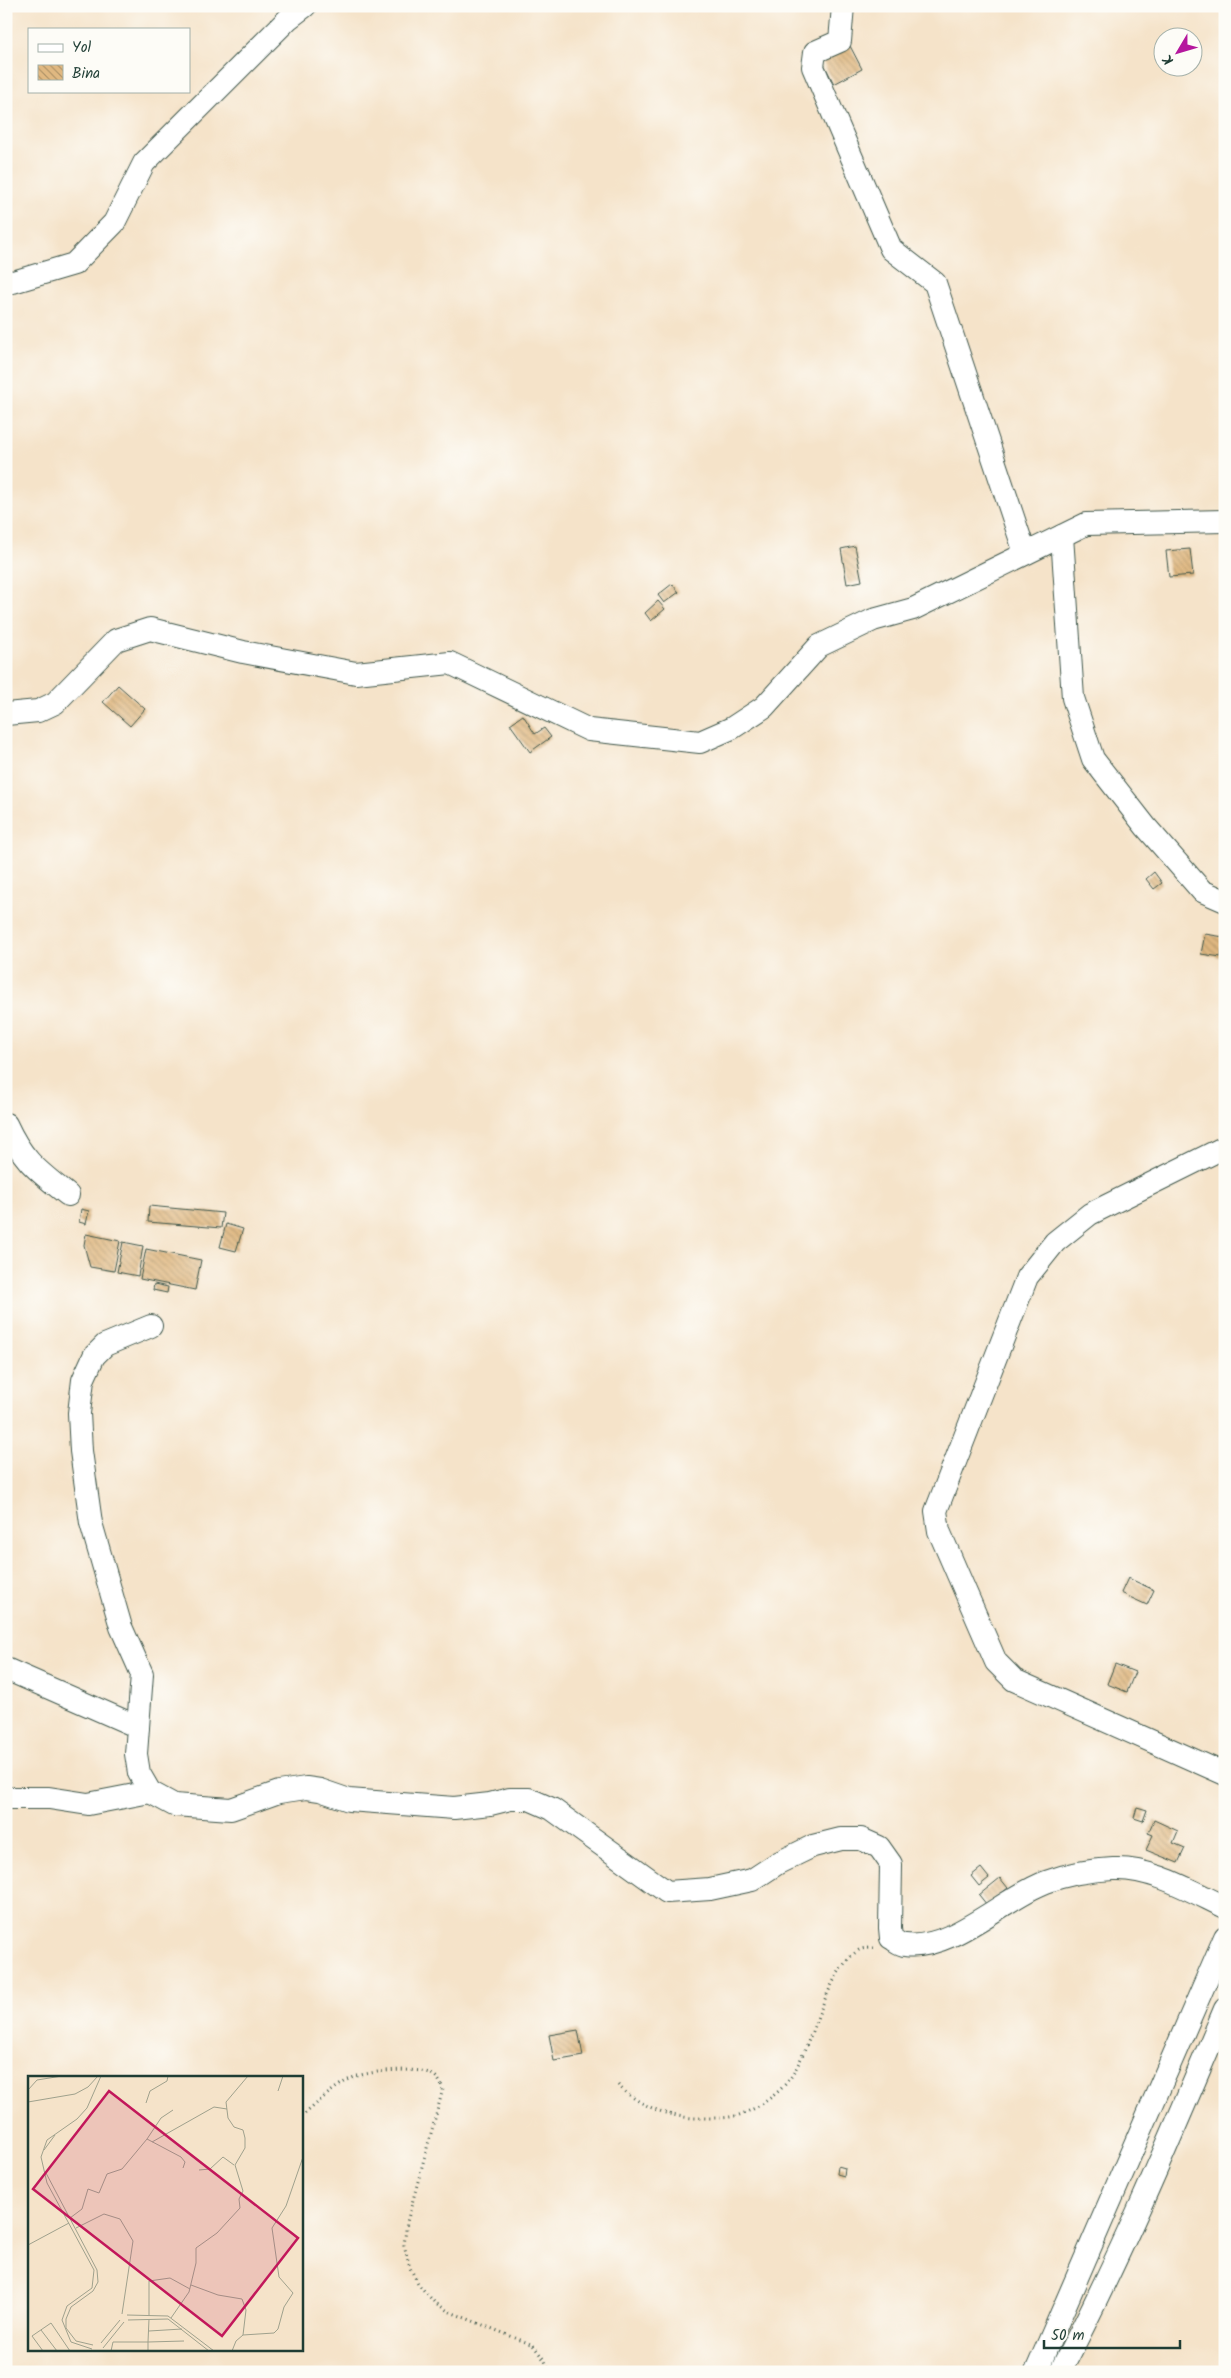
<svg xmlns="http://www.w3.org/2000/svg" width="1231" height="2378" viewBox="0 0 1231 2378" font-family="Kalam,sans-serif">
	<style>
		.building { fill: url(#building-back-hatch) }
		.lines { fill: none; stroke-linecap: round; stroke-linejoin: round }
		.minor-casing { stroke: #3f564a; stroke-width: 24 }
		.path { stroke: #3f564a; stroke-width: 3; stroke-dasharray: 1 4; stroke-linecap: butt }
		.minor { stroke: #fff; stroke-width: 22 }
		.inset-road { fill: none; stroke: #9fa18d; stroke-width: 1 }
		.view { fill: #c2185b; fill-opacity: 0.15; stroke: #c2185b; stroke-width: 2.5 }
		.inset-edge { fill: none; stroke: #1f3d34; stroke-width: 2.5 }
	</style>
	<defs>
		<pattern id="building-back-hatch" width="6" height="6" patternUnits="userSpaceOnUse" patternTransform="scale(1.25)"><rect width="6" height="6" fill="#e0b881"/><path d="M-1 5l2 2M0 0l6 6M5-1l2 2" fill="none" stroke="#b5976a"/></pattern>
	</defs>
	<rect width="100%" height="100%" fill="#fdfcf7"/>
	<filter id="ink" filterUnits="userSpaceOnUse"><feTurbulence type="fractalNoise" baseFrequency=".02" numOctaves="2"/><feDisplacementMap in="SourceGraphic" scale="10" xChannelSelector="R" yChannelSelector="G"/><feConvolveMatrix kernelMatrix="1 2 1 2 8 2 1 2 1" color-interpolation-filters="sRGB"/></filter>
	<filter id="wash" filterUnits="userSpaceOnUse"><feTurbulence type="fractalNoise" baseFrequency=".0096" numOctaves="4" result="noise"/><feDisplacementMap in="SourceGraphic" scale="20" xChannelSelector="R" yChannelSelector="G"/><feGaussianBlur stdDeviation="1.12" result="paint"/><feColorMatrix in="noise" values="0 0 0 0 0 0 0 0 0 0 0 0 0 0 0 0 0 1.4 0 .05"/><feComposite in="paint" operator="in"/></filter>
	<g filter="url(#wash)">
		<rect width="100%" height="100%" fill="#f5e3c9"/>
		<g id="blocks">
			<g class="building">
				<polygon points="849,44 862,69 834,84 821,58"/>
				<polygon points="855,546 862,581 847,584 841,549"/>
				<polygon points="1190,549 1193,575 1169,577 1166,551"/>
				<polygon points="672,584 679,592 664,603 658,595"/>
				<polygon points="658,601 665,609 651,621 645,613"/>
				<polygon points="118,685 145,709 130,726 103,702"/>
				<polygon points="523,715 535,734 544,728 551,737 530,752 510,724"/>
				<polygon points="1154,872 1162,883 1154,889 1146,879"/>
				<polygon points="1205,934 1224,937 1221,957 1201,954"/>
				<polygon points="149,1206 223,1213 221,1228 148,1222"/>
				<polygon points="81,1209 89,1211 86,1224 79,1222"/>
				<polygon points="226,1224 243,1229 236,1251 220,1247"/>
				<polygon points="86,1234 120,1241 114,1271 90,1267 84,1245"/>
				<polygon points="123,1242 143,1246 138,1276 117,1272"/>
				<polygon points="146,1249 201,1260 195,1290 140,1279"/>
				<polygon points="154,1284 168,1287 167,1293 153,1290"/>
				<polygon points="1128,1578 1154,1590 1147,1605 1121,1593"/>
				<polygon points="1115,1664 1135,1672 1127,1692 1107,1684"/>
				<polygon points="1137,1807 1147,1810 1143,1821 1134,1818"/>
				<polygon points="1154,1820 1178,1831 1173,1843 1185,1848 1178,1863 1146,1850 1153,1835 1148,1833"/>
				<polygon points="981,1868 989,1878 979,1886 971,1876"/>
				<polygon points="1000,1878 1008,1888 987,1905 979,1895"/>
				<polygon points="578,2030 583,2056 554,2061 549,2035"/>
				<polygon points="838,2166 845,2168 844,2176 837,2174"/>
			</g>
		</g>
	</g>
	<g filter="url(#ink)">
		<use href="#blocks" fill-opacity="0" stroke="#3f564a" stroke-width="1"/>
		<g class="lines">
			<g class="minor-casing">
				<g id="minor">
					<polyline points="843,6 840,41 815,52 813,67 891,249 935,283 1025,553"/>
					<polyline points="6,281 13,282 74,264 114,223 144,163 288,19 305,6"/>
					<polyline points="1062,536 1073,698 1093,759 1146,827 1202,891 1225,901"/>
					<polyline points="6,714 38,711 55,703 116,640 150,629 243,652 356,673 450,663 589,730 700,742 732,728 764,707 819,646 873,620 913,609 1086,524 1225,521"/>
					<path d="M6,1124C23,1161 37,1170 68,1195"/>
					<polyline points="1225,1147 1090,1214 1055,1242 1027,1277 936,1511 939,1531 996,1662 1014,1680 1225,1774"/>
					<path d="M151,1326L105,1345L94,1356L83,1380L79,1413L81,1451L91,1523L121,1627L142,1674L136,1754L139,1773L150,1792L174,1805L231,1809L279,1792L306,1788L320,1790L349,1800L454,1808L490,1804L510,1799H529L552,1809L667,1892L710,1889L752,1880L778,1863L813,1846L841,1839H861L879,1847L891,1864L890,1928L891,1938C895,1940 900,1945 905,1945C952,1951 1003,1898 1046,1882C1067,1874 1091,1870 1113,1869C1151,1867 1191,1891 1225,1907"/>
					<polyline points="6,1669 138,1727"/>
					<polyline points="6,1798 49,1798 88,1804 150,1792"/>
					<polyline points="1036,2372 1225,1937"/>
					<path d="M1060,2372C1122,2254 1173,2132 1225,2009"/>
				</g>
			</g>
			<g class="path">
				<path d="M618,2085C637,2105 670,2118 697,2118C711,2118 726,2119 739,2115C759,2108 779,2094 791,2077C813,2044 826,1971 859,1950C863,1948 870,1948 874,1948"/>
				<path d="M301,2117C317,2104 332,2088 350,2079C364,2071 414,2067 429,2073C437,2076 440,2081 443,2089L407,2222L404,2245L410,2268L419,2285L434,2302L448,2311L533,2345L545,2361L549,2372"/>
			</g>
			<use href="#minor" class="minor"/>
		</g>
	</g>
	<g transform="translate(28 2076)">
		<rect width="275" height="275" fill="#f5e3c9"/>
		<path class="inset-road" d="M0,14L9,4L34,0M250,15L255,0M0,26L47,18L60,11L70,0M118,27L122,15L139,5L140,0M119,63L133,42L145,34M124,66L186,31L199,33M16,74L27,59M171,94L182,93L195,81L206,89M18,97L69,194L70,206L65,215L43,231L38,243V252L48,265L65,269M42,142L54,133L60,113L71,117L79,98L94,93L119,63L153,81L157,86L155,92M48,152L76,138L92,143L105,165L94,238M0,169L41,147M163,209L190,219L214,223L218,234L215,259M99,239L140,240L186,275M121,240V205L142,202L162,213M143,242L161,216L168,187V172L189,157L212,132L211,123L215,115L207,89L217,72V62L215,54L206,51L200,42L198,26L220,0M121,243L120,266L156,265M100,244L140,243L181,275M13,254L29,275M121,255L154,253M73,267L92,244M75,272L96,246M64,273L43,266L34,244L39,230L64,212L66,194L19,107L13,81L19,64L49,43L59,32L73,0M15,275L4,260L23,247L42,275M83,275L85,266H120V275M204,275L208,265L215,259L246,257L250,253L256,231L265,217L251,201L244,152L258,130L275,81"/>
		<path class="view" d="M81,15L270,162L194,260L5,113Z"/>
		<rect width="275" height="275" class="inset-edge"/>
	</g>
	<rect width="1231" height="2378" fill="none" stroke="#fdfcf7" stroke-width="25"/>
	<rect x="28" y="28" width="162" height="65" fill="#fdfcf7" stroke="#a4b0a9"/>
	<rect x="38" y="44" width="25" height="8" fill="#ffffff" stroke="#a4b0a9"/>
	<text x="72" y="52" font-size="15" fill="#1f3d34">Yol</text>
	<rect x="38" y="65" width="25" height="15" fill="url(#building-back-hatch)" stroke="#a4b0a9"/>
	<text x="72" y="78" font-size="15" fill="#1f3d34">Bina</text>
	<g transform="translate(1178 52) rotate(232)"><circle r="24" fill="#fdfcf7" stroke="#a4b0a9"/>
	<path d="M0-4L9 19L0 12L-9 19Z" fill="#b5179e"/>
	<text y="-8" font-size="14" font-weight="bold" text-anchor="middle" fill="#1f3d34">K</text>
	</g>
	<path d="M1044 2340v8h136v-8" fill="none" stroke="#1f3d34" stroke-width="2.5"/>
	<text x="1051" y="2340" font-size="15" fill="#1f3d34" stroke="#fdfcf7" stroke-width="4" paint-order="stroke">50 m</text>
</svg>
